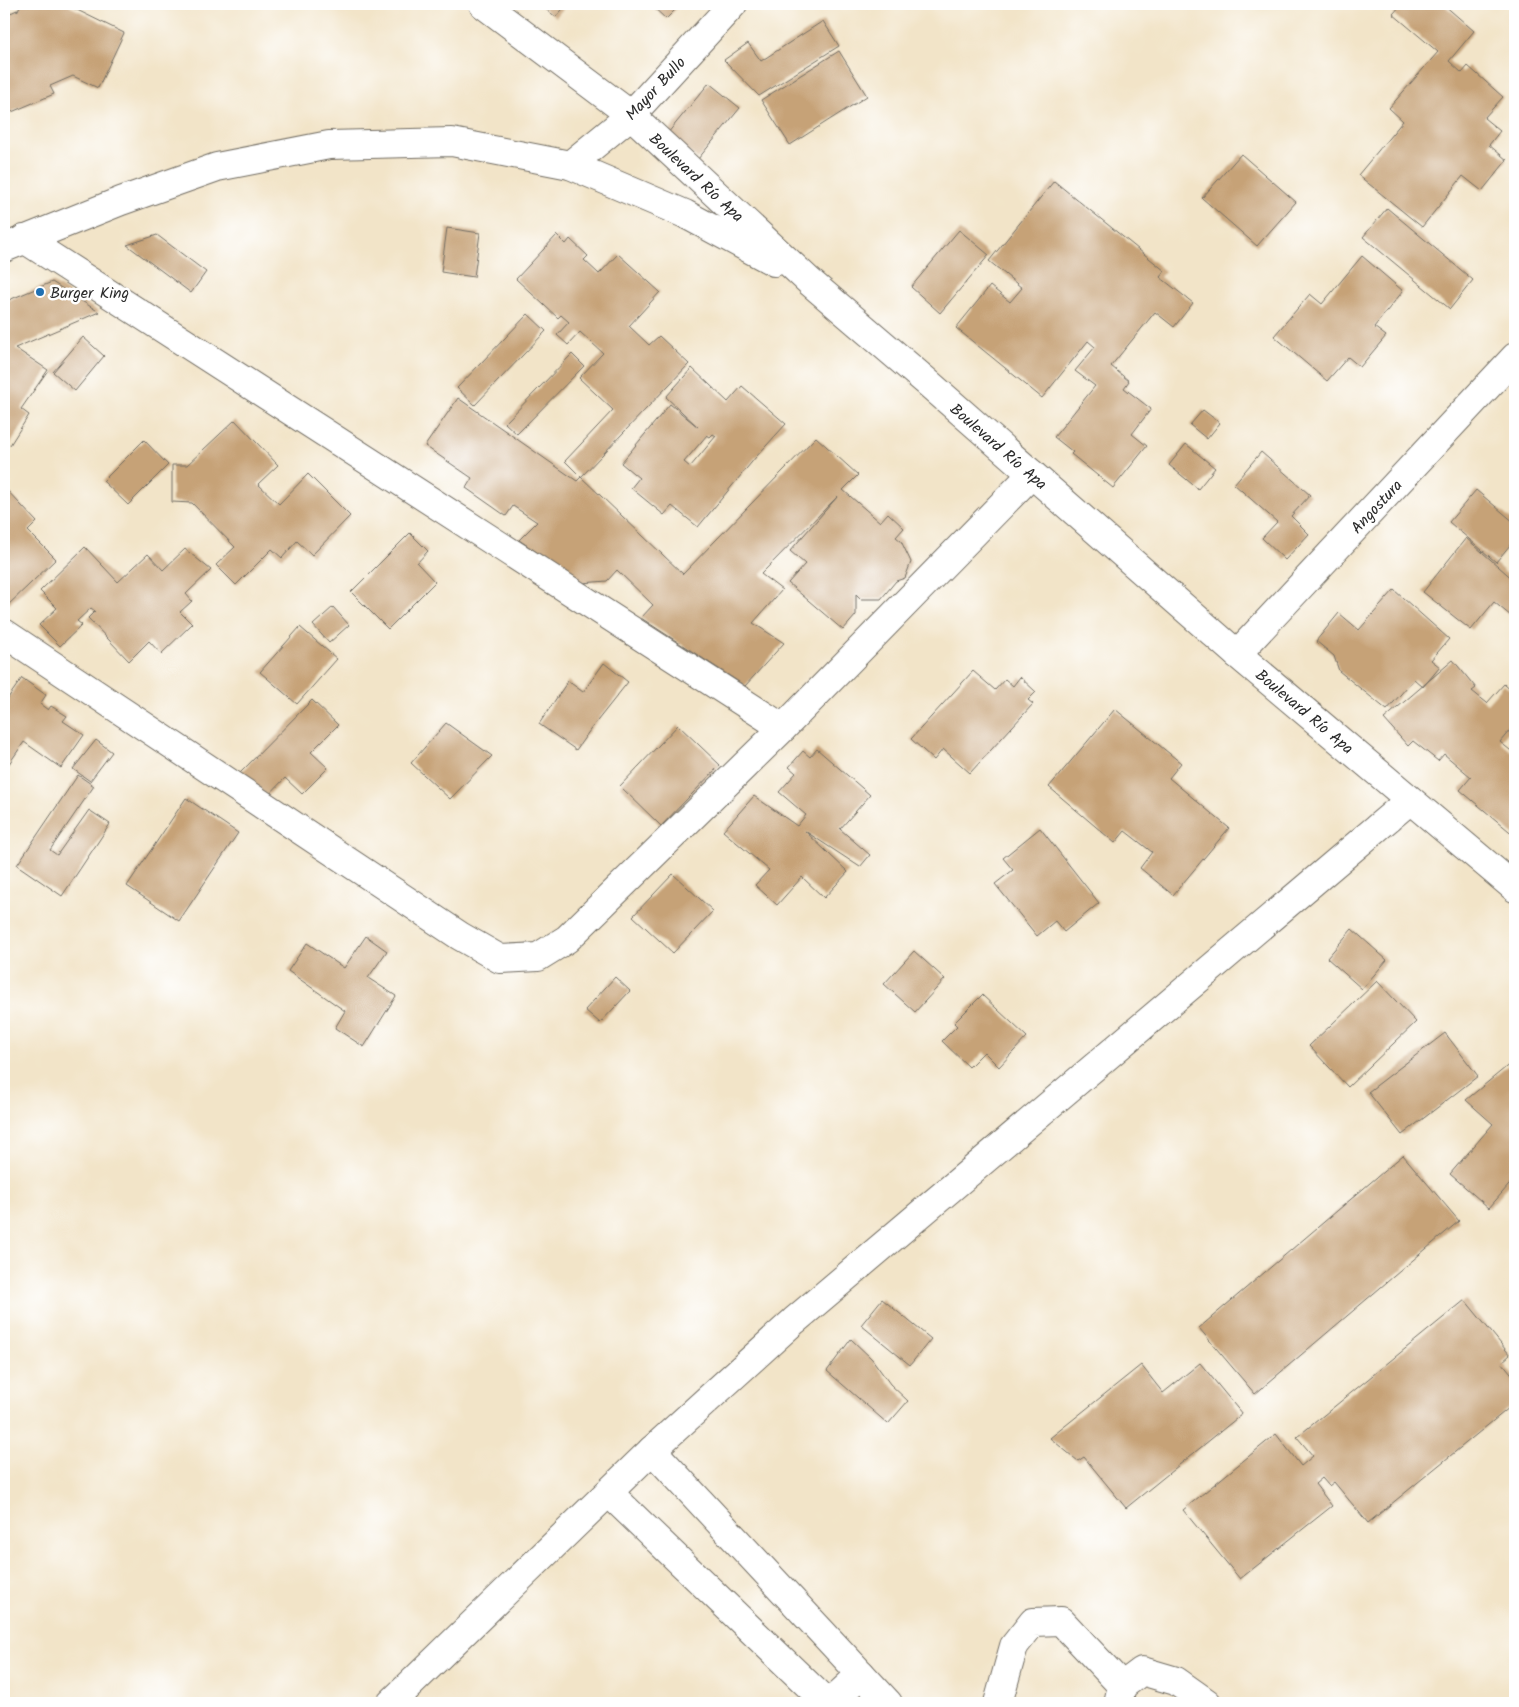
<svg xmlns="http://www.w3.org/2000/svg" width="1519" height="1707" viewBox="0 0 1519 1707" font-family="Kalam,sans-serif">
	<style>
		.building { fill: #c6a277; fill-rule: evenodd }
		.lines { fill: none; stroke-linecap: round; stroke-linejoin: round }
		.minor-casing { stroke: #716c62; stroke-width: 30 }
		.major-casing { stroke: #716c62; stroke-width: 30 }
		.minor { stroke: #fff; stroke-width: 28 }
		.major { stroke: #fff; stroke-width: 28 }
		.poi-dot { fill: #1f6fb2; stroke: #fff; stroke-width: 2 }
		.labels { text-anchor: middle; stroke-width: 5; stroke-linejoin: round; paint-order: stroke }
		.street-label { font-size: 16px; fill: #2b2b2b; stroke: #fff }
		.poi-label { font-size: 16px; fill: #2b2b2b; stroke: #fff; text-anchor: start }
	</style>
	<rect width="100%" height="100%" fill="#fff"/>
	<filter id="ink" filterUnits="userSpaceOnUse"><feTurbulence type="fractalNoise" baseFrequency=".02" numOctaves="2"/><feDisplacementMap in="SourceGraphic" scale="10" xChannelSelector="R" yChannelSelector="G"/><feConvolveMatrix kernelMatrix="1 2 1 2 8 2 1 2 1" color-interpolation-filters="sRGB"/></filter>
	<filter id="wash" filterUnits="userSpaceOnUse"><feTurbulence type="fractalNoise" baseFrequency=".0096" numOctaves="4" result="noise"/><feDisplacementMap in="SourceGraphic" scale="20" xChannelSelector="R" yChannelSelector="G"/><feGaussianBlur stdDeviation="1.12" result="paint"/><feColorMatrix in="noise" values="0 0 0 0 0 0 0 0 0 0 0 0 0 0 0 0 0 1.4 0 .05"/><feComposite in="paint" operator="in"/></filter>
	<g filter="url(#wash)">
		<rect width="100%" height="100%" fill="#f2e4c8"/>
		<g id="blocks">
			<g class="building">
				<polygon points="21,4 70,4 69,6 124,33 98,88 73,76 50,86 54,94 7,114 4,107 4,16 17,10 17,12"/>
				<polygon points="539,4 567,4 556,17"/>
				<polygon points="650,4 681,4 666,19"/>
				<polygon points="1402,4 1443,4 1474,31 1449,61 1462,73 1468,66 1503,97 1484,118 1500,131 1489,145 1507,160 1482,191 1463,176 1422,227 1358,175 1403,121 1389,108 1438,52 1393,14"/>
				<polygon points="823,21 839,46 759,96 724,60 748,43 761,61"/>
				<polygon points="839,51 867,96 790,145 761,100"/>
				<polygon points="709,83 740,108 698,159 667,134"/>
				<polygon points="1241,154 1296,202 1257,246 1202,198"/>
				<polygon points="1054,181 1165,271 1160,277 1193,303 1174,327 1155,312 1111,366 1129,381 1124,388 1151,409 1132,434 1147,446 1113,488 1071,454 1073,452 1054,437 1095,386 1075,371 1095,347 1088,341 1042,398 956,328 990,286 1010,302 1022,288 989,261"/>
				<polygon points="1387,208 1473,280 1450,309 1363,237"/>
				<polygon points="447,228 480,233 474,277 441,272"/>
				<polygon points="959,230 989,255 940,313 911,287"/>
				<polygon points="157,235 206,272 191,293 127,245"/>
				<polygon points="557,235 566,244 570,239 588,256 584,260 599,274 618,254 660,292 629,326 649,345 659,336 689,364 581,477 565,461 613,410 579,378 603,353 580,332 568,345 557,335 569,322 561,315 558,318 516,279"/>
				<polygon points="1362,256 1403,291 1374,327 1386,336 1360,367 1348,357 1327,381 1274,336 1310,294 1322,304"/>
				<polygon points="52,282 99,312 15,348 48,370 21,409 29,415 10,445 4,441 4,302"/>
				<polygon points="528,314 546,331 475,405 457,388"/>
				<polygon points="83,337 104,356 75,391 53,372"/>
				<polygon points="572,354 584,366 517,434 505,423"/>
				<path d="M692,368L728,402L742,386L786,424L756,457L698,527L672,506L664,515L631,488L639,478L621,463L670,404L698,427L666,397ZM713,434L716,436L690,467L684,462L707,435L710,437Z"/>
				<polygon points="458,398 577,481 581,477 683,574 816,437 858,475 843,490 880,522 888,513 904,528 896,537 901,541 911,562 905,578 896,581 881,599 861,599 856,594 856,615 843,630 788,583 805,564 790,551 838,496 761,574 782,590 753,623 784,643 745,686 641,618 653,605 617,570 607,581 582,583 519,540 537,522 513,506 506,516 466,488 472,478 425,446"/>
				<polygon points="1203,410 1220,423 1207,439 1190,425"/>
				<polygon points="235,420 278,465 258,484 279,504 308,474 350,516 312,555 297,541 282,558 272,549 236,585 216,565 235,547 192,503 172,502 172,465 187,465"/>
				<polygon points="144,440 168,465 128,505 103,481"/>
				<polygon points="1186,444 1215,468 1198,489 1169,465"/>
				<polygon points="1261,452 1310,495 1291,516 1309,534 1285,560 1262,538 1277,522 1234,484"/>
				<polygon points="4,487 37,522 28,531 56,559 6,607 4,605"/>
				<polygon points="1476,490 1515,523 1515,539 1496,562 1449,522"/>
				<polygon points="410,533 428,551 417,563 435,582 388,629 351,592"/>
				<polygon points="1466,538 1515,581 1515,610 1511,616 1494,602 1471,630 1423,592"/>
				<polygon points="85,547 118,582 148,554 163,570 185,549 211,570 186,594 192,601 180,612 192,624 161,654 149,641 129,661 88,618 95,611 91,608 77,621 82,625 60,646 39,625 57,608 40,591"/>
				<polygon points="1394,590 1449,639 1431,660 1440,667 1423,687 1414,679 1387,710 1339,671 1334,656 1316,641 1339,613 1359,630"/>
				<polygon points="333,607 349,625 329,643 313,625"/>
				<polygon points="300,627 337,659 297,704 260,672"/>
				<polygon points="1453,660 1476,688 1472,691 1487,703 1504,684 1515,694 1515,724 1500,742 1515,754 1515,836 1460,790 1471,777 1444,754 1438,761 1413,741 1408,746 1384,719"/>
				<polygon points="604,663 628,682 590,730 576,750 539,724 568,681 583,692"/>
				<polygon points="973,671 995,690 1005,679 1013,686 1020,677 1036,692 1028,700 1033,704 970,773 943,749 934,760 911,739"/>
				<polygon points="22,678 46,695 40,704 48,710 51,706 67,716 63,721 84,735 61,768 24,742 4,771 4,695 8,698"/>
				<polygon points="312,700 338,725 311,752 328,768 302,794 285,778 266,798 240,773"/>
				<polygon points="1115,709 1181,763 1169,778 1229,828 1173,895 1140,868 1152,852 1125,831 1115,843 1049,787"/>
				<polygon points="446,723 492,756 450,799 411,763"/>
				<polygon points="678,725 720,765 661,826 620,786"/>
				<polygon points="96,740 112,752 90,781 73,769"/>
				<polygon points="817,749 870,795 840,829 870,855 860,867 805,831 848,872 824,898 802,877 777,905 755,885 769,870 723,831 754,796 797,826 806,815 779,792 796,773 789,767 803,751 810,757"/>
				<polygon points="78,775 94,786 50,850 57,855 89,810 110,824 62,896 17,865"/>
				<polygon points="186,798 238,833 179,921 127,886"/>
				<polygon points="1040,828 1099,903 1064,932 1055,921 1037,936 995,884 1013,870 1003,858"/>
				<polygon points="673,874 713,911 673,953 633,916"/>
				<polygon points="1352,929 1387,960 1362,989 1327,958"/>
				<polygon points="366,936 387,951 368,978 396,996 364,1047 335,1028 345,1011 288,971 307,943 344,968"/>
				<polygon points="914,951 945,979 915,1012 884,984"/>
				<polygon points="615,977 630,991 600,1023 585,1010"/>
				<polygon points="1377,981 1416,1022 1348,1087 1309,1046"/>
				<polygon points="982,995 1027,1037 999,1067 984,1052 969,1067 942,1041 957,1026 954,1023"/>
				<polygon points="1445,1033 1478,1076 1402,1135 1368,1092"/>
				<polygon points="1511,1063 1515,1066 1515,1178 1489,1208 1450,1174 1493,1124 1466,1100"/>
				<polygon points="1403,1155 1459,1221 1255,1394 1199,1328"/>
				<polygon points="882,1299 931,1339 910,1365 861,1325"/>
				<polygon points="1465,1300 1510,1355 1502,1362 1515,1378 1515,1403 1368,1523 1334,1482 1329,1486 1322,1478 1315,1484 1332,1506 1240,1579 1183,1510 1276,1434 1301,1466 1313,1456 1297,1437"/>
				<polygon points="851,1339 872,1359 890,1384 908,1401 888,1424 827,1371"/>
				<polygon points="1200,1363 1242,1414 1126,1508 1084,1457 1078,1461 1050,1438 1141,1365 1163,1393"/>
			</g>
		</g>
	</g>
	<g filter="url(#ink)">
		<use href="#blocks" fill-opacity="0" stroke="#716c62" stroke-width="1"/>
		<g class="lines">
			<g class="minor-casing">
				<g id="minor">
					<polyline points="570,165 631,115 733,4"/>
					<polyline points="24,239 783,728"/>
					<polyline points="4,633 460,936 500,959 538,957 567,939 783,728 1032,474"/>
					<polyline points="1237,654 1515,357"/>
					<polyline points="652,1450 888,1703"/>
					<polyline points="609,1493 827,1703"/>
					<polyline points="391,1703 652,1450 794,1321 1410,800"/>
					<polyline points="830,1703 861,1674"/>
					<polyline points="998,1703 1014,1646 1033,1622 1061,1621 1122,1686"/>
					<polyline points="1118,1703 1122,1686 1142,1671 1176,1681 1207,1703"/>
				</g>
			</g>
			<g class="major-casing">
				<g id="major">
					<polyline points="483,4 631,115 810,282 927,382 1237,654 1515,888"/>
					<polyline points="4,248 121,201 217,167 329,145 452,142 570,165 685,214 774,262"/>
				</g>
			</g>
			<use href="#minor" class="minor"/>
			<use href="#major" class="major"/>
		</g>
	</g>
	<circle class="poi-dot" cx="40" cy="292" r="5"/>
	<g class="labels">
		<g class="street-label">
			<text transform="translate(655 88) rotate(-47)" y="6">Mayor Bullo</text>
			<text transform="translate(697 177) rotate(43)" y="6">Boulevard Río Apa</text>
			<text transform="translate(999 446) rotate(41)" y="6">Boulevard Río Apa</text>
			<text transform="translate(1376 506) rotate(-47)" y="6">Angostura</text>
			<text transform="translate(1305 711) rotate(40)" y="6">Boulevard Río Apa</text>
		</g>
		<g class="poi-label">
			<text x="50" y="298">Burger King</text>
		</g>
	</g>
	<rect width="1519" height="1707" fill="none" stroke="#fff" stroke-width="20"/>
</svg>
